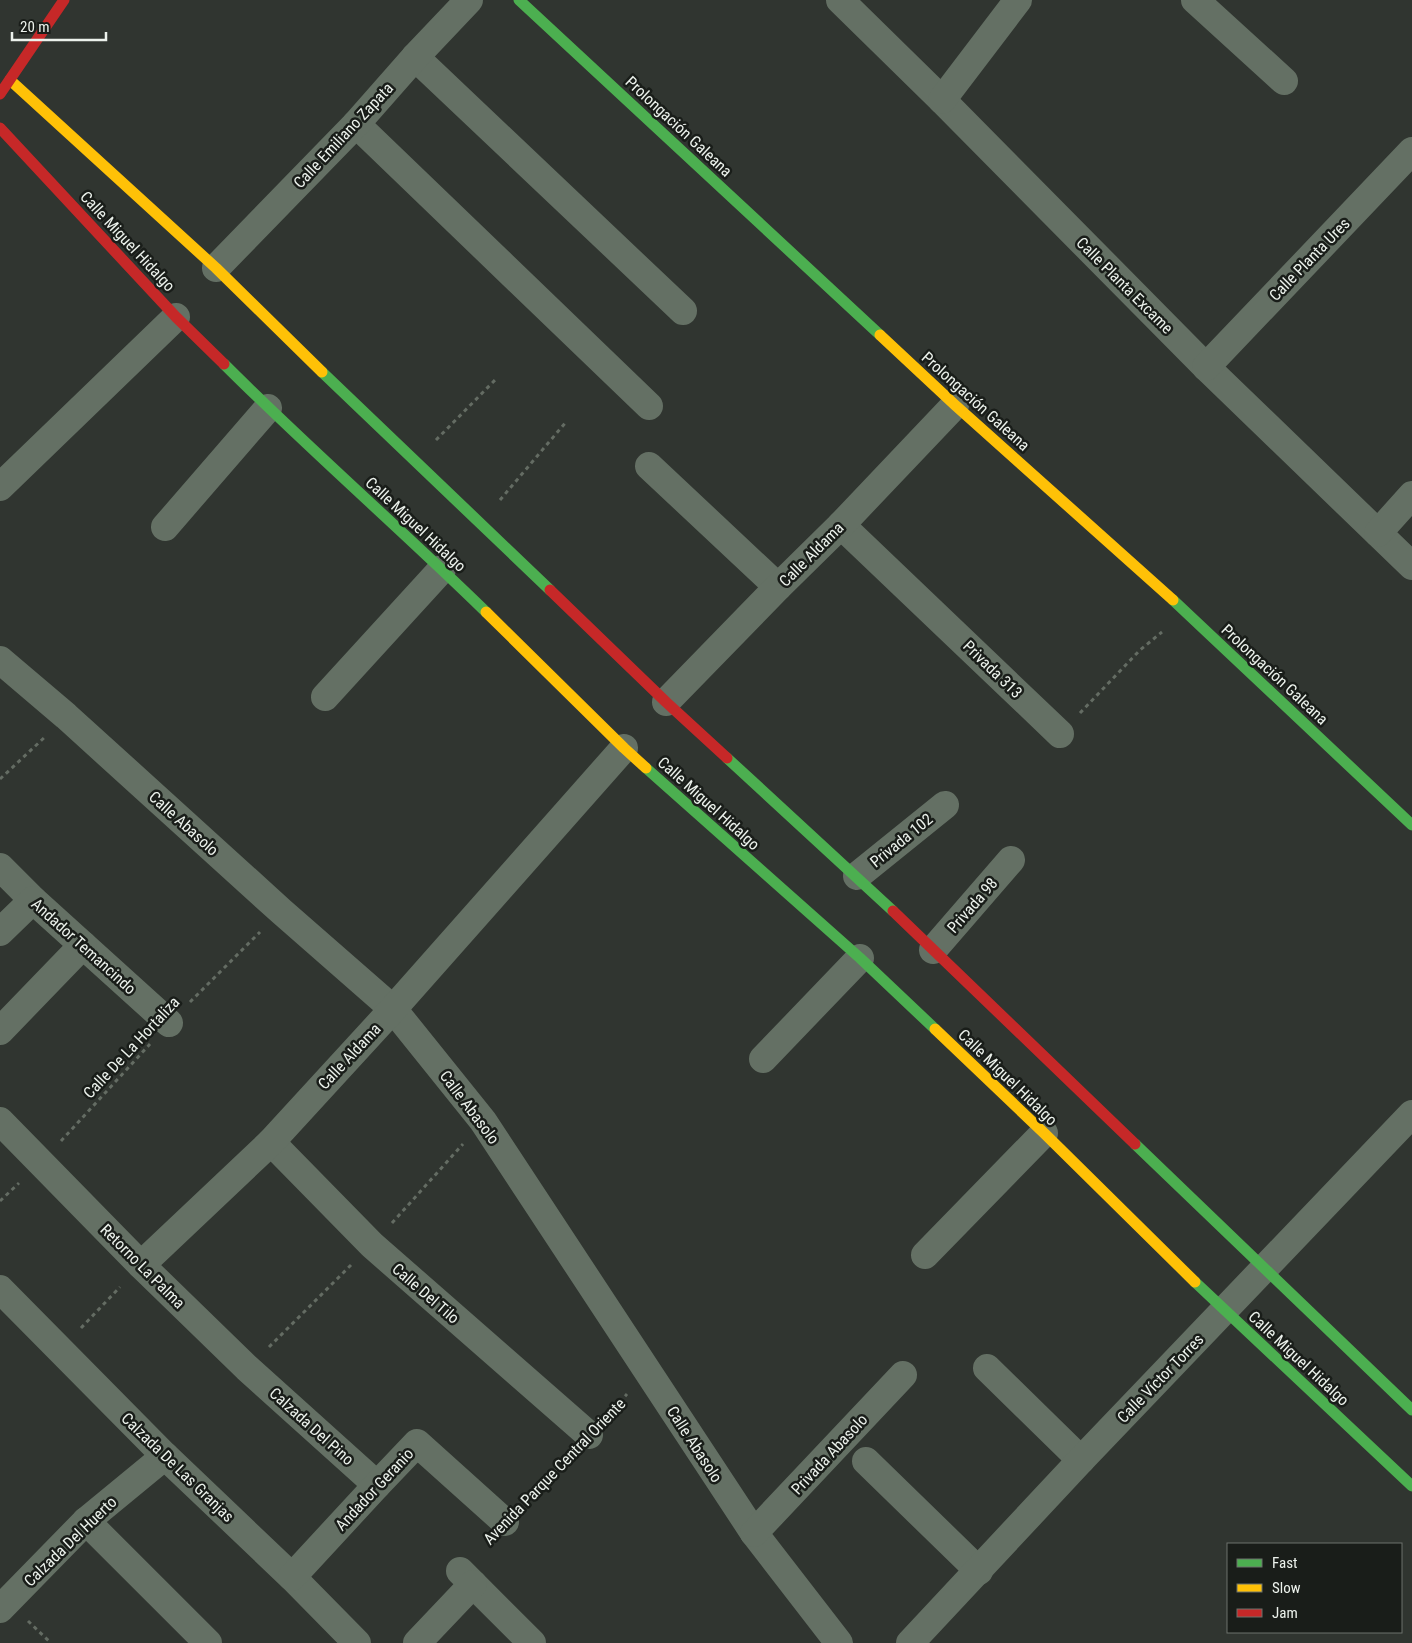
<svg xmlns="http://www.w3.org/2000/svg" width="1412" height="1643" viewBox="0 0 1412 1643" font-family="'Roboto Condensed',sans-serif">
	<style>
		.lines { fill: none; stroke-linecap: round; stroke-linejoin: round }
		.path { stroke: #646c63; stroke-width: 3; stroke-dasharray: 4 4; stroke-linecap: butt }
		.street { stroke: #647064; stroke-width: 28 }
		.fast { stroke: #4caf50; stroke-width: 11 }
		.slow { stroke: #ffc107; stroke-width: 11 }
		.jam { stroke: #c62828; stroke-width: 11 }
		.labels { text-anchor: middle; stroke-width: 5; stroke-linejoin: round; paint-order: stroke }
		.street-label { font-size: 16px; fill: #ecf2ec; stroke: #191d19 }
	</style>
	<rect width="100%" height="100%" fill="#303530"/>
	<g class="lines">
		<g class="path">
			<polyline points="436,440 497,378"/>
			<polyline points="500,500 566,422"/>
			<polyline points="1080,713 1140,650 1162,632"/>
			<polyline points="0,779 46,736"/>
			<polyline points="190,1002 260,932"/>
			<polyline points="61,1141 150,1044"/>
			<polyline points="0,1201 19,1183"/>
			<polyline points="392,1223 463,1144"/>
			<polyline points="81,1328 120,1287"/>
			<polyline points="269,1347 351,1265"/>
			<polyline points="609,1414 627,1394"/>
			<polyline points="526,1500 569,1456"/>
			<polyline points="28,1621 51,1643"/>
		</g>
		<g class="street">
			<polyline points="840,0 942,100 1206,367 1412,566"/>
			<polyline points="1195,0 1284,81"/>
			<polyline points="415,57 683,311"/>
			<polyline points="942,100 1018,0"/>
			<polyline points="356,124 649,406"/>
			<polyline points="216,268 356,124 415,57 469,0"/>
			<polyline points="1206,367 1412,151"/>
			<polyline points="649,466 778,587"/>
			<polyline points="0,487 176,317"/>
			<polyline points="841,525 1060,734"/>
			<polyline points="165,527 268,408"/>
			<polyline points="1378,533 1412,495"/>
			<polyline points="0,660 66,716 281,911 393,1009 483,1121 754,1533 839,1643"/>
			<polyline points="325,697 442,569"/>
			<polyline points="666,702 778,587 841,525 955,405"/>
			<polyline points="0,867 33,900 169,1023"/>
			<polyline points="857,876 945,805"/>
			<polyline points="0,932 33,900"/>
			<polyline points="933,950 1011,860"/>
			<polyline points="0,1031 83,945"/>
			<polyline points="763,1059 860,958"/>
			<polyline points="0,1121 141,1265 247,1368 377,1485"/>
			<polyline points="271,1142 372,1245 589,1435"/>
			<polyline points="925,1255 1044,1133"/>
			<polyline points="141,1265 271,1142 393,1009 624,748"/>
			<polyline points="0,1289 165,1456 292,1577 357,1643"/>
			<polyline points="987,1368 1081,1460"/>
			<polyline points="866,1461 979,1571"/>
			<polyline points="86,1521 208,1643"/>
			<polyline points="754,1533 903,1375"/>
			<polyline points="460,1571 532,1643"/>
			<polyline points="292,1577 377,1485 417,1443 505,1522"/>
			<polyline points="0,1609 86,1521 165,1456"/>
			<polyline points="417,1643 473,1584"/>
			<polyline points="910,1643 1081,1460 1412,1114"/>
		</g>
		<g class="fast">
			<polyline points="519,0 880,335"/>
			<path d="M224,364C309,449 400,528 486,612"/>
			<polyline points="322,372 550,590"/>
			<polyline points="1173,600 1412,825"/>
			<polyline points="727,758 893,911"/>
			<polyline points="646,768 860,958 935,1029"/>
			<polyline points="1135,1144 1412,1410"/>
			<polyline points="1195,1282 1412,1486"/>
		</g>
		<g class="slow">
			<polyline points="10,80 216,268 322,372"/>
			<polyline points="880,335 955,405 1173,600"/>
			<polyline points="486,612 624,748 646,768"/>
			<polyline points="935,1029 1044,1133 1195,1282"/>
		</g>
		<g class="jam">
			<polyline points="0,94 64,0"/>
			<polyline points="0,128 176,317 224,364"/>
			<polyline points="550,590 666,702 727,758"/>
			<polyline points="893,911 1135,1144"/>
		</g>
	</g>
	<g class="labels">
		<g class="street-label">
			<text transform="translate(679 126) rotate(43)" y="6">Prolongación Galeana</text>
			<text transform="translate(343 135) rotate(-47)" y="6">Calle Emiliano Zapata</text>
			<text transform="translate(128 241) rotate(47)" y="6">Calle Miguel Hidalgo</text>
			<text transform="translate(1309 259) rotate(-46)" y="6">Calle Planta Ures</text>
			<text transform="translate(1125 285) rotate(45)" y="6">Calle Planta Excame</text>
			<text transform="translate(976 401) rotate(42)" y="6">Prolongación Galeana</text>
			<text transform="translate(416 524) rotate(43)" y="6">Calle Miguel Hidalgo</text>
			<text transform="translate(811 554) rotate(-45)" y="6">Calle Aldama</text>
			<text transform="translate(993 669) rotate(44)" y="6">Privada 313</text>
			<text transform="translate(1275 674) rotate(43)" y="6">Prolongación Galeana</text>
			<text transform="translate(709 803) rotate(42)" y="6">Calle Miguel Hidalgo</text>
			<text transform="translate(184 823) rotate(42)" y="6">Calle Abasolo</text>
			<text transform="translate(901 840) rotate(-39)" y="6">Privada 102</text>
			<text transform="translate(972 905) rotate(-49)" y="6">Privada 98</text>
			<text transform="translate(84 946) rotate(42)" y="6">Andador Temancindo</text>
			<text transform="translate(131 1047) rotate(-47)" y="6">Calle De La Hortaliza</text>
			<text transform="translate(349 1056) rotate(-47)" y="6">Calle Aldama</text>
			<text transform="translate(1008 1077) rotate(44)" y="6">Calle Miguel Hidalgo</text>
			<text transform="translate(470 1107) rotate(53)" y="6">Calle Abasolo</text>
			<text transform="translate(143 1266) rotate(45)" y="6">Retorno La Palma</text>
			<text transform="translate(426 1293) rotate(41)" y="6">Calle Del Tilo</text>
			<text transform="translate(1299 1358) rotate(43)" y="6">Calle Miguel Hidalgo</text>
			<text transform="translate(1160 1378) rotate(-46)" y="6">Calle Víctor Torres</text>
			<text transform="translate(312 1426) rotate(42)" y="6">Calzada Del Pino</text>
			<text transform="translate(695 1444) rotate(57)" y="6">Calle Abasolo</text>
			<text transform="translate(829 1454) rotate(-47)" y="6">Privada Abasolo</text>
			<text transform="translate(178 1467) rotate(44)" y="6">Calzada De Las Granjas</text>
			<text transform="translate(554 1471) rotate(-46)" y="6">Avenida Parque Central Oriente</text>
			<text transform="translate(374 1489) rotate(-47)" y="6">Andador Geranio</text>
			<text transform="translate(70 1541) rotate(-44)" y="6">Calzada Del Huerto</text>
		</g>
	</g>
	<rect x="1227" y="1543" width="175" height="90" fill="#191d19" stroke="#6d726d"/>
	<rect x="1237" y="1559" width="25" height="8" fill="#4caf50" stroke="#6d726d"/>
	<text x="1272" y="1568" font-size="15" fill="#ecf2ec">Fast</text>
	<rect x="1237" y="1584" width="25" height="8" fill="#ffc107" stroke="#6d726d"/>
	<text x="1272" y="1593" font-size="15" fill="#ecf2ec">Slow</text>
	<rect x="1237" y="1609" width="25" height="8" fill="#c62828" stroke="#6d726d"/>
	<text x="1272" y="1618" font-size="15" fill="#ecf2ec">Jam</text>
	<path d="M12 32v8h94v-8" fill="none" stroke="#ecf2ec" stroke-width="2.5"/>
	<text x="20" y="32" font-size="15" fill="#ecf2ec" stroke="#191d19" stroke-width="4" paint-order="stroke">20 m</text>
</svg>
